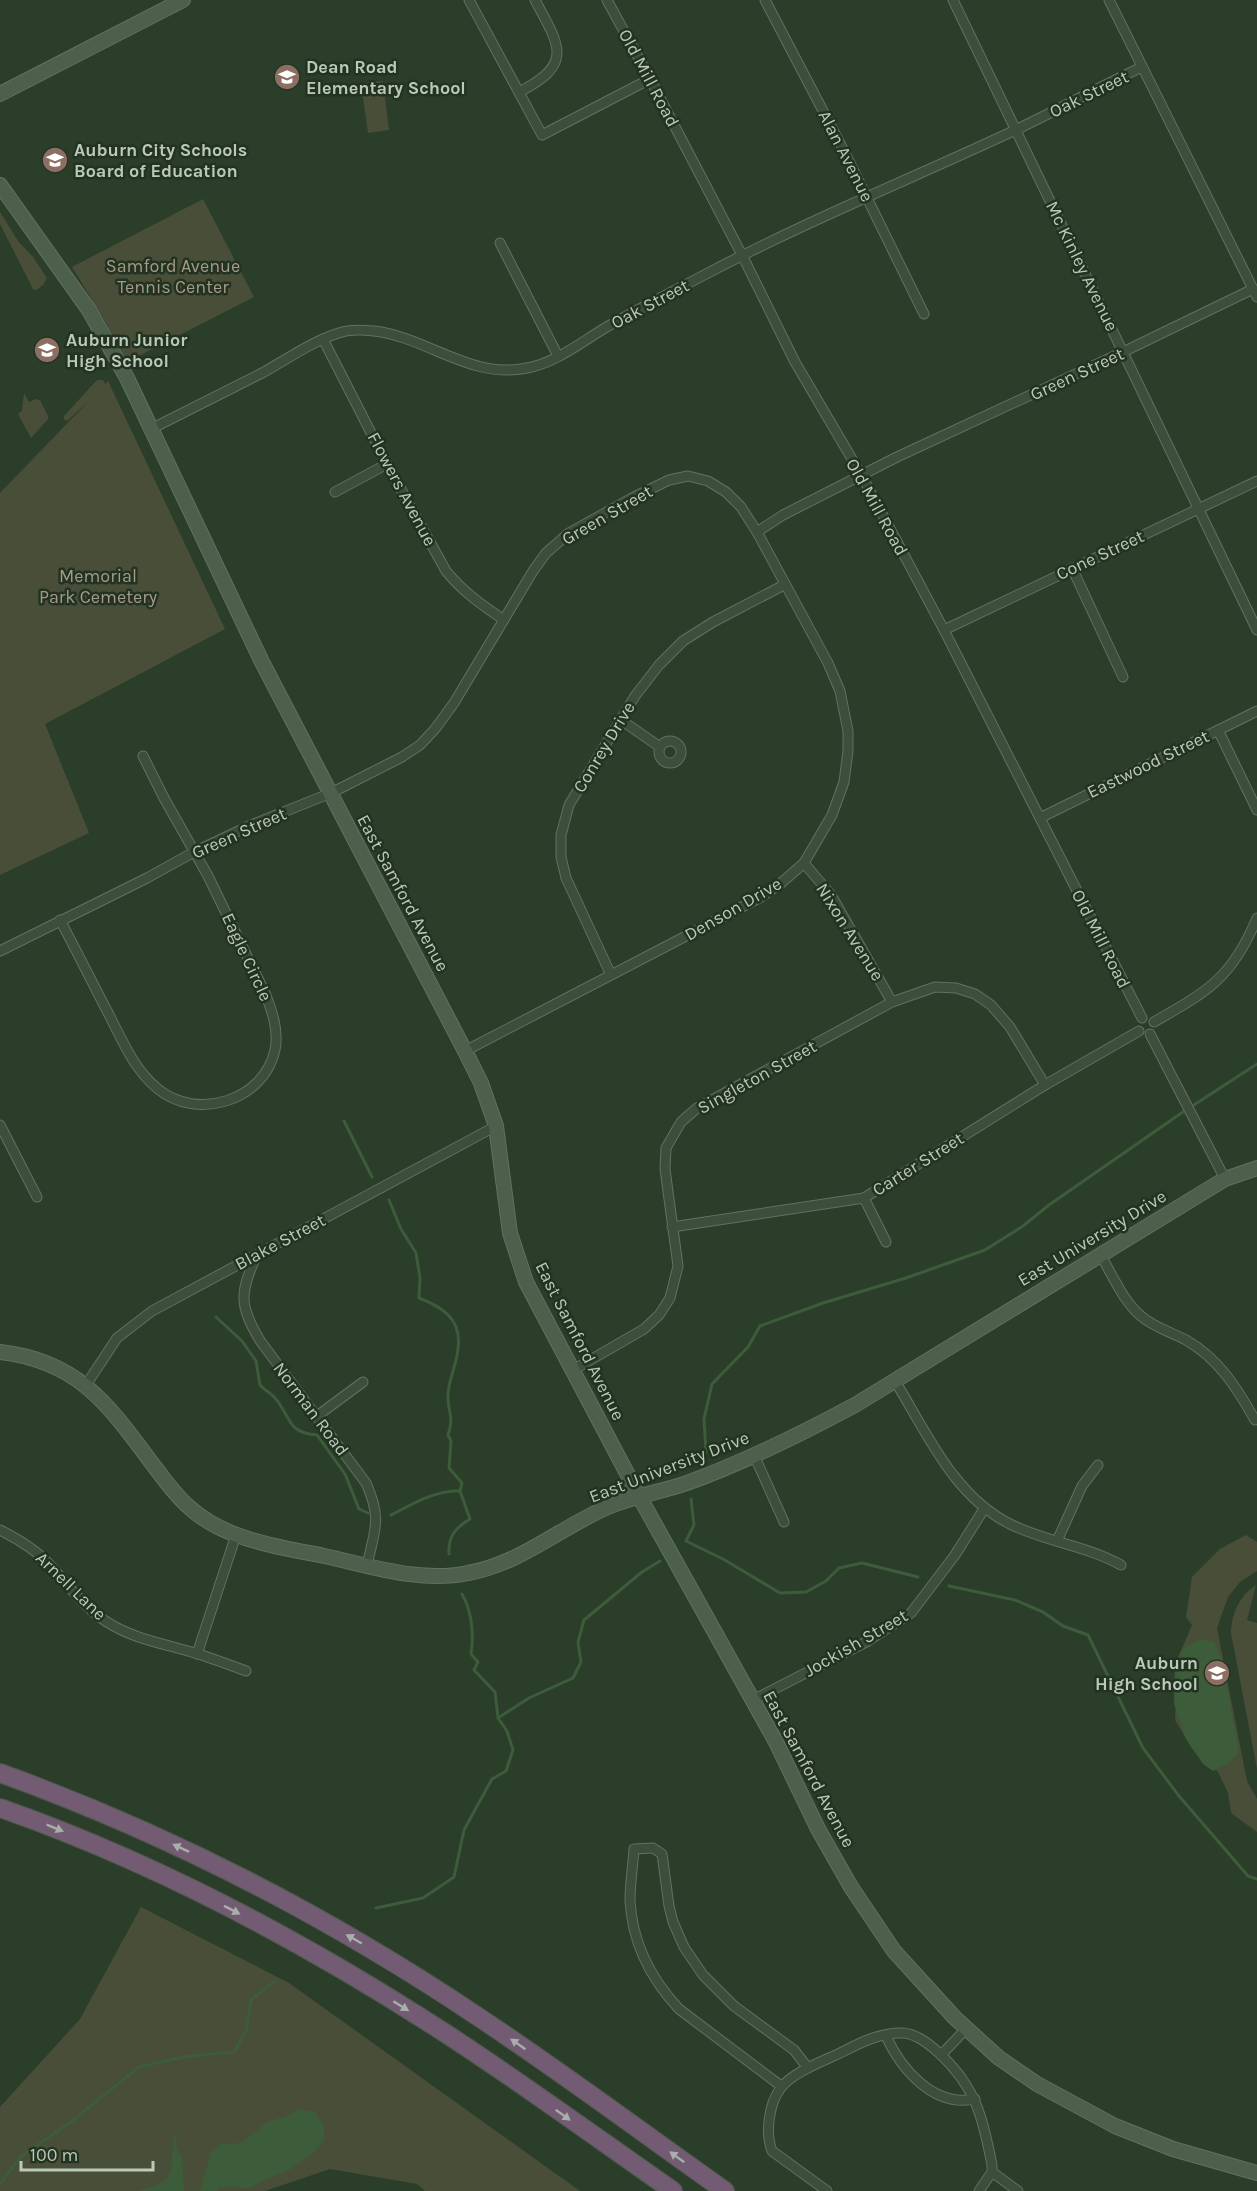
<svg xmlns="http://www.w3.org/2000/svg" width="1257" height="2191" viewBox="0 0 1257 2191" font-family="Karla,sans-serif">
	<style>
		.green { fill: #494e39 }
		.water { fill: #3c5c3a }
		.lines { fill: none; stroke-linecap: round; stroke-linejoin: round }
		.stream { stroke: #3c5c3a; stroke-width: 3 }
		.street-casing { stroke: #627161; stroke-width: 11 }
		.secondary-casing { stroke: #627161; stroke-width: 16 }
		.highway-casing { stroke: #495948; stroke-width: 20 }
		.street { stroke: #3e4e3d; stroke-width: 9 }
		.secondary { stroke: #4c604b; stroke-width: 14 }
		.highway { stroke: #725b73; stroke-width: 18 }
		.oneway { fill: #a8aea8 }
		.labels { text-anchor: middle; stroke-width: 5; stroke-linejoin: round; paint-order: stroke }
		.poi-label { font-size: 18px; font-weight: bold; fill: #bac9b9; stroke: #233322; text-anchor: start }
		.street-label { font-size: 18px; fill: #bac9b9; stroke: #233322 }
		.park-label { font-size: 18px; fill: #a69a88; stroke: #233322 }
	</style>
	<rect width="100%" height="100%" fill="#2b3e29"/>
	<g class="green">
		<polygon points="383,81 389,130 368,133 361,83"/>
		<polygon points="203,199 254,297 127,362 104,319 72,267"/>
		<polygon points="0,212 18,241 33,257 47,278 43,285 36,290 33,289 0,224"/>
		<polygon points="97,380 103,380 105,384 108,381 225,629 45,724 89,833 0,875 0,493 88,402 67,421 64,419 64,416"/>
		<polygon points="24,393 29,402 36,399 40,400 48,416 48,419 31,438 18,414 22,411"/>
		<polygon points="1246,1535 1257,1542 1257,1571 1240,1582 1228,1597 1217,1628 1247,1781 1257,1799 1257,1832 1231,1813 1228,1793 1218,1772 1193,1750 1175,1720 1178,1658 1192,1625 1186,1617 1192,1577 1220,1549"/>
		<path d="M1256,1585L1247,1620L1257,1623V1769L1231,1633C1232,1613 1239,1596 1256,1585Z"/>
		<polygon points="141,1907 289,1983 580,2191 425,2191 417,2184 330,2169 265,2191 0,2191 0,2107 80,2019"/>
	</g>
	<g class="water">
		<polygon points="1202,1639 1214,1642 1222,1659 1239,1752 1229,1763 1213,1771 1203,1764 1186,1739 1174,1704 1175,1665 1182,1649"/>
		<polygon points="299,2109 315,2112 324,2126 324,2141 312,2154 289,2170 260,2182 251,2188 220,2187 218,2191 200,2191 211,2153 221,2144 241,2143 269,2121 285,2117"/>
		<path d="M177,2131L176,2148L182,2157L184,2191H138C146,2188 159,2186 165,2180C176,2170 169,2146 177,2131Z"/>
	</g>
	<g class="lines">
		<g class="stream">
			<polyline points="344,1121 372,1177"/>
			<path d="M389,1200L401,1229L416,1253L420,1278L419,1298C442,1307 462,1319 458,1348C457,1364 449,1378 448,1394C447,1412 455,1416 448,1435L451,1441L449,1468L462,1483L460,1491L470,1519C455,1528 448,1537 449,1554"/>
			<path d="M216,1317L242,1341L256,1361L260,1385C264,1390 271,1393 275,1398C291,1416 286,1433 317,1435L345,1474L359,1509L368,1513"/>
			<polyline points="706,1453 704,1419 712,1384 748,1347 760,1326 823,1303 906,1278 985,1250 1023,1226 1049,1205 1180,1114 1257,1064"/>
			<polyline points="691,1499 694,1525 686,1541 723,1559 780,1593 806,1592 826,1581 839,1568 862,1563 918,1577"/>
			<path d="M391,1515C413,1504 435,1490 460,1491"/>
			<polyline points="949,1586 1015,1600 1043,1612 1063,1626 1088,1635 1143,1748 1179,1796 1248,1876 1257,1879"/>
			<path d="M462,1594C472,1611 474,1635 471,1654L478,1662L474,1670L495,1692L498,1718"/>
			<polyline points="376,1908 423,1898 454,1877 464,1830 492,1779 506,1771 513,1750 507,1731 498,1718 529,1698 573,1678 581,1662 578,1642 584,1620 642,1572 660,1561"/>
			<polyline points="0,2184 21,2156 67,2125 139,2067 183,2057 234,2052 246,2031 251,2000 275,1981"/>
		</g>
		<g class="street-casing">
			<g id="street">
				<polyline points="469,0 542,135 650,79"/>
				<polyline points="607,0 650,79 742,255 795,362 862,476 944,630 1142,1018"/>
				<polyline points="765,0 844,151 924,314"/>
				<polyline points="953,0 1257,630"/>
				<polyline points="1109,0 1257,297"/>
				<path d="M519,92C575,64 559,45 535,0"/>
				<polyline points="500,243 558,356"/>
				<path d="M323,339L387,464L446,571C463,592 482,605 504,620"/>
				<path d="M151,429C189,410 227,391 264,372C289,358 314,340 342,332C352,329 364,330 374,331C427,337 471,380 527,368C555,363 580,343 605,328C638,309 672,292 706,274C805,222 908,180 1009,133C1054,112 1097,88 1142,67"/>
				<polyline points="335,492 387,464"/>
				<polyline points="757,532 783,515 897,457 1123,352 1253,289"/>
				<polyline points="1072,568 1123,677"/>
				<polyline points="944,630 1257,481"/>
				<polyline points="621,720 660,747"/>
				<polyline points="1218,730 1257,810"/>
				<circle cx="670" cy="752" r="11"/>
				<polyline points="1040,818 1257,711"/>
				<polyline points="804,863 831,895 892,1002"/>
				<path d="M60,920C76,950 91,980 106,1009C121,1037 133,1069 158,1089C197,1121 264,1101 275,1050C279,1030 272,1011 265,993L208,876L164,798L143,756"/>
				<polyline points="0,951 147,878 194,852 251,825 331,793 402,757 420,745 435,729 454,703 533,571 546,553 569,533 632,498 669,480 688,476 708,481 726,492 741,507 757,532 828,663 840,691 848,731 848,751 844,782 832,815 804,863 780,884 761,897 465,1051"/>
				<polyline points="611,975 566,878 561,857 561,835 569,805 635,696 659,665 683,641 713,622 784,585"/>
				<path d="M1154,1022C1208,991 1232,978 1257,918"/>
				<polyline points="1150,1034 1225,1179"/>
				<polyline points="0,1125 37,1197"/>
				<polyline points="864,1198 886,1242"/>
				<polyline points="672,1227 864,1198 1045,1085 1139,1031"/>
				<path d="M1100,1254C1112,1274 1123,1301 1141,1316C1153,1327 1171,1332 1186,1340C1219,1359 1237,1388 1255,1420"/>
				<path d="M257,1255C239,1293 239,1306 261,1342L366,1483C382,1518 375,1530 367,1565"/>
				<polyline points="573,1370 644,1329 659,1315 670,1298 678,1266 665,1169 666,1148 681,1122 697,1108 892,1002 935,987 956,988 975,994 991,1005 1010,1027 1045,1085"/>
				<path d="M895,1381C927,1433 954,1497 1012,1525C1047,1542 1087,1546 1121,1565"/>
				<polyline points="86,1385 117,1338 152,1311 496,1126"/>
				<polyline points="317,1416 363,1382"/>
				<polyline points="754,1455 784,1522"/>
				<path d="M0,1530C18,1539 35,1549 49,1564C68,1584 83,1607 107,1622C135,1640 167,1644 198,1654C214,1659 230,1665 246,1671"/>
				<polyline points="1057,1541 1082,1486 1098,1465"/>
				<polyline points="197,1654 236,1535"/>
				<polyline points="753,1700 868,1641 911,1613 955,1555 984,1509"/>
				<path d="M886,2036C901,2069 934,2108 975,2099"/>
				<polyline points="941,2055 966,2029"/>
				<path d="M781,2086L679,2009C651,1979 632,1942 630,1900C630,1883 633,1865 634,1849L653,1848L662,1854L669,1906L673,1922L684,1947L703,1975L734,2006L794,2050L808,2068"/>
				<polyline points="992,2172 1018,2191"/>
				<path d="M827,2191L772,2151C765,2133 769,2104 780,2089C791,2073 821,2062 838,2054C858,2044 880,2032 903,2033C917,2034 929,2044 939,2053C976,2087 983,2118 992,2165V2172L979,2191"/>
			</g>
		</g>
		<g class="secondary-casing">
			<g id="secondary">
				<polyline points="0,94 183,0"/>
				<polyline points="0,185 89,310 127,378 262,662 465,1051 481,1083 496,1126 510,1233 526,1282 639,1496 776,1742 818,1829 851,1887 894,1951 955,2018 999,2058 1037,2084 1115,2126 1173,2149 1257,2173"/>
				<path d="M0,1352C80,1361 110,1407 154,1466C165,1480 175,1495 189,1507C202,1519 218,1528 234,1534C263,1545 294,1550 324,1556C371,1566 420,1583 468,1573C520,1564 561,1527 608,1507C634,1496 661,1492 687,1483C745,1462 801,1434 855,1405L1225,1179L1257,1168"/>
			</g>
		</g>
		<g class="highway-casing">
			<g id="highway">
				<path d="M0,1773C169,1834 331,1918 480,2018C563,2073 643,2133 725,2191"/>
				<path d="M0,1808C157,1863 306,1943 445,2033C522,2083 597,2138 673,2191"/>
			</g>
		</g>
		<use href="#street" class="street"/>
		<use href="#secondary" class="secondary"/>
		<use href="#highway" class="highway"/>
	</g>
	<defs><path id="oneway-solid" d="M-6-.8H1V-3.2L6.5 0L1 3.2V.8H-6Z" transform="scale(1.5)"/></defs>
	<g class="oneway">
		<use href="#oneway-solid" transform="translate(55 1828) rotate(22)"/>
		<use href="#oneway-solid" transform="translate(181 1848) rotate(-155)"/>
		<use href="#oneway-solid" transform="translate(232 1910) rotate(27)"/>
		<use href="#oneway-solid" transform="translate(354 1939) rotate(-150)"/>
		<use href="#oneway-solid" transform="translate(401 2006) rotate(32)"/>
		<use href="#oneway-solid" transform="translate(518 2044) rotate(-145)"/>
		<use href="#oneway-solid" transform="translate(563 2115) rotate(36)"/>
		<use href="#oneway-solid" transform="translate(677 2157) rotate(-144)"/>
	</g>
	<defs>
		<g id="school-disc" transform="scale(1.35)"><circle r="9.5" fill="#8d6e63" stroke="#233322"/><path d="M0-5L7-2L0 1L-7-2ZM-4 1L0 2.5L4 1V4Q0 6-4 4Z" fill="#fff"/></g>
	</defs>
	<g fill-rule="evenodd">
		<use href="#school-disc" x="287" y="77"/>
		<use href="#school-disc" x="55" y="160"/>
		<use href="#school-disc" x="47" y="350"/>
		<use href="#school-disc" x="1217" y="1673"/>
	</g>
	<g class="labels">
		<g class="poi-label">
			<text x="306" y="73">Dean Road<tspan x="306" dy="21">Elementary School</tspan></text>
			<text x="74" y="156">Auburn City Schools<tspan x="74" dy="21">Board of Education</tspan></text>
			<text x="66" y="346">Auburn Junior<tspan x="66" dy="21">High School</tspan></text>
			<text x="1198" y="1669" text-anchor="end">Auburn<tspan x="1198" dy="21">High School</tspan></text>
		</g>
		<g class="street-label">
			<text transform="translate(649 78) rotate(62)" y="6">Old Mill Road</text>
			<text transform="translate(1089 94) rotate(-26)" y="6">Oak Street</text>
			<text transform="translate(846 156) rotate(63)" y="6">Alan Avenue</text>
			<text transform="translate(1082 266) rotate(64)" y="6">Mc Kinley Avenue</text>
			<text transform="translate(650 304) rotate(-28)" y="6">Oak Street</text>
			<text transform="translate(1077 374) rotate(-25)" y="6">Green Street</text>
			<text transform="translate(402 489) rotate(62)" y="6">Flowers Avenue</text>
			<text transform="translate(877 507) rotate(61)" y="6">Old Mill Road</text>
			<text transform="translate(607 515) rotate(-30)" y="6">Green Street</text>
			<text transform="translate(1100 555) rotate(-25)" y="6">Cone Street</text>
			<text transform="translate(604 747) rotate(-59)" y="6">Conrey Drive</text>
			<text transform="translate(1148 764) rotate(-26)" y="6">Eastwood Street</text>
			<text transform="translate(239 833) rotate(-24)" y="6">Green Street</text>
			<text transform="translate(403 893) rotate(62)" y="6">East Samford Avenue</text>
			<text transform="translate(733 909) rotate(-30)" y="6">Denson Drive</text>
			<text transform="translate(850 932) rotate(58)" y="6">Nixon Avenue</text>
			<text transform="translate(1101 939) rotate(63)" y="6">Old Mill Road</text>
			<text transform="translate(247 957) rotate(65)" y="6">Eagle Circle</text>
			<text transform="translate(757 1077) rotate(-29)" y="6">Singleton Street</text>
			<text transform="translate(918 1164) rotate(-32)" y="6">Carter Street</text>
			<text transform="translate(1092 1238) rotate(-31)" y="6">East University Drive</text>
			<text transform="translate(280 1242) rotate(-28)" y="6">Blake Street</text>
			<text transform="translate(580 1341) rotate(63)" y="6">East Samford Avenue</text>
			<text transform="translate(311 1409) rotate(53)" y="6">Norman Road</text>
			<text transform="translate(669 1467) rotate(-21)" y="6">East University Drive</text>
			<text transform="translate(71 1586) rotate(44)" y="6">Arnell Lane</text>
			<text transform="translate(856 1643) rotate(-30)" y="6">Jockish Street</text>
			<text transform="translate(809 1769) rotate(62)" y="6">East Samford Avenue</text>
		</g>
		<g class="park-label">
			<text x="173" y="272">Samford Avenue<tspan x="173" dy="21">Tennis Center</tspan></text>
			<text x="98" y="582">Memorial<tspan x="98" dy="21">Park Cemetery</tspan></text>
		</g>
	</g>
	<path d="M21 2161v9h132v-9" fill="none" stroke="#bac9b9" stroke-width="3"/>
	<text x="30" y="2161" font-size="18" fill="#bac9b9" stroke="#233322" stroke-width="4.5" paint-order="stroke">100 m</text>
</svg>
